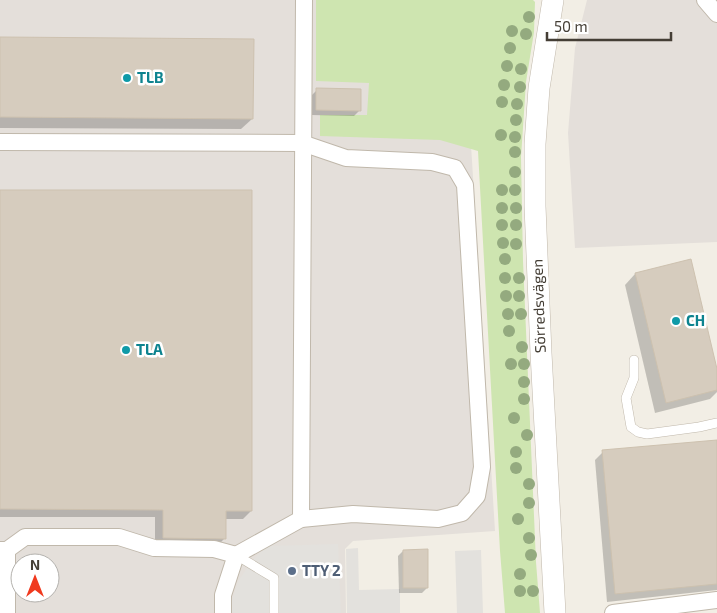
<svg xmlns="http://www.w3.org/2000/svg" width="717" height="613" viewBox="0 0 717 613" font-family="'Exo 2',sans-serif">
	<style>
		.industrial { fill: #e4dfda; fill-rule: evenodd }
		.green { fill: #cee5b0 }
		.parking { fill: #e3e1dd }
		.shadow { fill: #0003 }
		.building { fill: #d6ccbe; stroke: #cdc1af }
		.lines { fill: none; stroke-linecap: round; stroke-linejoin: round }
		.service-casing { stroke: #c0b8ab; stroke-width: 10 }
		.minor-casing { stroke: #c0b8ab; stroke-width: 18 }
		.tertiary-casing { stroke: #c0b8ab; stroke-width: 22 }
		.service { stroke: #fff; stroke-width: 9 }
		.minor { stroke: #fff; stroke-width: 16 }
		.tertiary { stroke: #fff; stroke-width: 21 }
		.tree { fill: #94aa7f }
		.culture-dot { fill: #0f9aa8; stroke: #fff; stroke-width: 2 }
		.service-dot { fill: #5c6f8a; stroke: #fff; stroke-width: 2 }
		.labels { text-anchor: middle; stroke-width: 5; stroke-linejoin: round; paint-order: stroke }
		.culture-label { font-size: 15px; font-weight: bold; fill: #0d838f; stroke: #fff; text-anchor: start }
		.street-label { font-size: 15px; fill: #443e35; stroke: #fff }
		.service-label { font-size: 15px; font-weight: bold; fill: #4e5e75; stroke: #fff; text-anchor: start }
	</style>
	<rect width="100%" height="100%" fill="#f2eee5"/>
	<g class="industrial">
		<path d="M0,0H462L495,531L353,541L345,549L346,613H0ZM20,563H50V593H20Z"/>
		<polygon points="587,0 717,0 717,242 575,248 568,133 575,48"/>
	</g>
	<polygon class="green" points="316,0 533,0 535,2 534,32 526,82 521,157 523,261 536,562 540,613 505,613 500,551 478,151 440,140 320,136 320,115 367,115 369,83 316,81"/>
	<g class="parking">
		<polygon points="338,544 341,613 232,613 232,600 239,580 252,561 267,546"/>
		<polygon points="358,548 359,590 400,589 400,613 347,613 346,549"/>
		<polygon points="481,550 483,613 457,613 455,551"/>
	</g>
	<g class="shadow">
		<polygon points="0,39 252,119 241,129 0,128"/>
		<polygon points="317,90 359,111 354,116 311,115 312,95"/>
		<polygon points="0,192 251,511 243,519 225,519 225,538 217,546 155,546 155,517 0,517"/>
		<polygon points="635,274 717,374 717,392 710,399 655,413 625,285"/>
		<polygon points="717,441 717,590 607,602 595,460 603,452"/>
		<polygon points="403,551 427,588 422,593 399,593 398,556"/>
	</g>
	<g class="building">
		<polygon points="0,37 254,39 253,119 0,117"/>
		<polygon points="316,88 361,89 361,111 316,110"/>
		<polygon points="0,190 252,190 252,511 226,511 226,539 163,538 163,510 0,509"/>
		<polygon points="691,259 717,369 717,390 666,403 635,273"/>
		<polygon points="717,440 717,584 615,594 602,450"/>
		<polygon points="428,549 428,588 403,588 403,550"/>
	</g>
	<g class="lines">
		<g class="service-casing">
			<g id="service">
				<polyline points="634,360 634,378 626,398 631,427 638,432 647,434 699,427 717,423"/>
				<polyline points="236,555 274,578 274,613"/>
			</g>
		</g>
		<g class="minor-casing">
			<g id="minor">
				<polyline points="705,0 717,14"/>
				<polyline points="0,142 302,143 346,158 432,162 455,168 465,185 482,467 477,496 462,513 438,519 353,514 301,519 236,555 223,595 223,613"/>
				<polyline points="301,519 304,0"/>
				<polyline points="0,550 7,550 25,537 119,537 154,548 214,549 236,555"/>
				<polyline points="7,613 7,550"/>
				<polyline points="613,613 717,600"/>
			</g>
		</g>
		<g class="tertiary-casing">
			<polyline id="tertiary" points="553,0 539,88 535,144 535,206 541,353 555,613"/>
		</g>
		<use href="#service" class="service"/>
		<use href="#minor" class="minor"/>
		<use href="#tertiary" class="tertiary"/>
	</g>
	<g class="tree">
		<circle cx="529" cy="17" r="6"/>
		<circle cx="512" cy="31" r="6"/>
		<circle cx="526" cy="34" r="6"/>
		<circle cx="510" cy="48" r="6"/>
		<circle cx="507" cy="66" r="6"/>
		<circle cx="521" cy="69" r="6"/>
		<circle cx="504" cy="85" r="6"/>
		<circle cx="520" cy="87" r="6"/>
		<circle cx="502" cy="102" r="6"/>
		<circle cx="517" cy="104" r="6"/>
		<circle cx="516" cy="120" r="6"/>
		<circle cx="501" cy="135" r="6"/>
		<circle cx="515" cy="137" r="6"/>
		<circle cx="515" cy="152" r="6"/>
		<circle cx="515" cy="172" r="6"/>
		<circle cx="502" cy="190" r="6"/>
		<circle cx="515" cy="190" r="6"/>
		<circle cx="502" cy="208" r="6"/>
		<circle cx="516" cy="208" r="6"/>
		<circle cx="502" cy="225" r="6"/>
		<circle cx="516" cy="225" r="6"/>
		<circle cx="503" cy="243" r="6"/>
		<circle cx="516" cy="244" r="6"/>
		<circle cx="505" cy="259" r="6"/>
		<circle cx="505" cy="278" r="6"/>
		<circle cx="519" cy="278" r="6"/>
		<circle cx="506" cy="296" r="6"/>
		<circle cx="519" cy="296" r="6"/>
		<circle cx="508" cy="314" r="6"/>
		<circle cx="521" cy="314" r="6"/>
		<circle cx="509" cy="331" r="6"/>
		<circle cx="522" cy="347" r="6"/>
		<circle cx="511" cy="364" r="6"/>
		<circle cx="524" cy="364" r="6"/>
		<circle cx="524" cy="382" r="6"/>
		<circle cx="524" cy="399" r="6"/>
		<circle cx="514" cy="418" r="6"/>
		<circle cx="527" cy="435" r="6"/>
		<circle cx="516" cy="452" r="6"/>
		<circle cx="516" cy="468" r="6"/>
		<circle cx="529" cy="484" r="6"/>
		<circle cx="529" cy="503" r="6"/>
		<circle cx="518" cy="519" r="6"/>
		<circle cx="529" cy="538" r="6"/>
		<circle cx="531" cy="555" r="6"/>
		<circle cx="520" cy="574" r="6"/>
		<circle cx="520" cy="591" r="6"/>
		<circle cx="533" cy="591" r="6"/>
	</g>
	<g class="culture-dot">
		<circle cx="127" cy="78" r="5"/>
		<circle cx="676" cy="321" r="5"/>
		<circle cx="126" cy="350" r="5"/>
	</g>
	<circle class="service-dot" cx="292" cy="571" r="5"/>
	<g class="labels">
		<g class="culture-label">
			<text x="137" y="83">TLB</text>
			<text x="686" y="326">CH</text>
			<text x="136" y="355">TLA</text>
		</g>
		<g class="street-label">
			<text transform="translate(539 306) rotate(-92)" y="5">Sörredsvägen</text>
		</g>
		<g class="service-label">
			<text x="302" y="576">TTY 2</text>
		</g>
	</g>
	<g transform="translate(35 578)"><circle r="24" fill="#ffffff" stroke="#b4b2ae"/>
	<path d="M0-4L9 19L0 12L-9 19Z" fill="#f0391e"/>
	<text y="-8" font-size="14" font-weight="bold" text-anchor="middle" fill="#443e35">N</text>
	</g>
	<path d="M547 32v8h124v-8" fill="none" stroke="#443e35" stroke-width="2.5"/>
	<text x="554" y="32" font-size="15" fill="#443e35" stroke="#ffffff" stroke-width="4" paint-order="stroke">50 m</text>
</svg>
